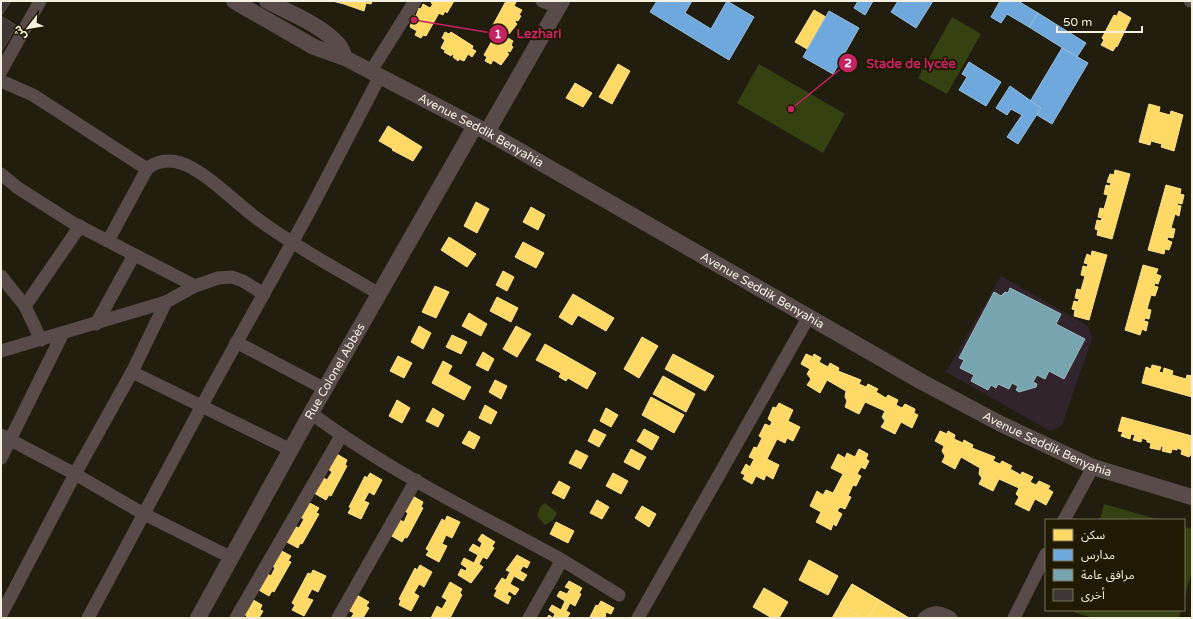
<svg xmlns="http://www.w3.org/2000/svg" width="1193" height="619" viewBox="0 0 1193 619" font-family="'Varela Round','Noto Sans Arabic',sans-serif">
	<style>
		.medical { fill: #31242c }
		.green { fill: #354110 }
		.homes { fill: #ffd966; stroke: #fce08b }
		.schools { fill: #6fa8dc; stroke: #97bede }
		.public { fill: #76a5af; stroke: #9cbcbe }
		.building { fill: #3c3735; stroke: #524d4c }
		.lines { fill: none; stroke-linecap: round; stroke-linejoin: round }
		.minor { stroke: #584b4a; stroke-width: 13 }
		.tertiary { stroke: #584b4a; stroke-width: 16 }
		.labels { text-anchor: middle; stroke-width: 4; stroke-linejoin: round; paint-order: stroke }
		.street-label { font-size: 12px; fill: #f5f1e1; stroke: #1f1a01 }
		.leader { fill: none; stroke: #c52362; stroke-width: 1.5 }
		.callout-dot { fill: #c52362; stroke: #1f1a01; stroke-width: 1.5 }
		.mark-label { font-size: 12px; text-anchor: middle; font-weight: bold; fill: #fff }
		.callout-label { font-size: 13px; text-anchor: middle; font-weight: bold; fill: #c52362; stroke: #1f1a01; stroke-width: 4; stroke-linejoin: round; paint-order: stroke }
	</style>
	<rect width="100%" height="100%" fill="#211e10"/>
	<polygon class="medical" points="1001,276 1088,326 1092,338 1062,425 1050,431 946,372"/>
	<g class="green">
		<polygon points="952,17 981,34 947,94 918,78"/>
		<polygon points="759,64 845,114 823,153 737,103"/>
		<polygon points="545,503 557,513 553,520 545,525 537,516 540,507"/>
		<polygon points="1104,504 1160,520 1100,520"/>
		<polygon points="1184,527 1192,529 1192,571 1184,599"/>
		<polygon points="1074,610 1181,610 1179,618 1093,618 1073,612"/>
	</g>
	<g class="homes">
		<polygon points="333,1 345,1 344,4"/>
		<polygon points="345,1 372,1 371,4 366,3 364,11 344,4"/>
		<polygon points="432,1 454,1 447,13 445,11 443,15 436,12 438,8 431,3"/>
		<polygon points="506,1 516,2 514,6 522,10 519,15 521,16 518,21 516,20 515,22 517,24 509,34 502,30 500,34 493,30 496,26 493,25"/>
		<polygon points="423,4 430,8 433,4 438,8 436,12 439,13 426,36 423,35 421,38 415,35 417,31 410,27 414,15 416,16 419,8 421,9"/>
		<polygon points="814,10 826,17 807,49 795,42"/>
		<polygon points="1119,11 1131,18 1117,47 1116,46 1113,51 1101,45 1104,40 1102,38 1114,15 1117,16"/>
		<polygon points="502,30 508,33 506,37 513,41 511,45 513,47 510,52 508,51 507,53 509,54 501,65 493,60 491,64 485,61 487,57 484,55 497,32 500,34"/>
		<polygon points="445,32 449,34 451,32 473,46 472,49 476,51 472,57 468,54 464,61 459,59 458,61 453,57 454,55 452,54 451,56 444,52 446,51 441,48 445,40 442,38"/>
		<polygon points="618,64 630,71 612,104 599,97"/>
		<polygon points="575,83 592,93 583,107 566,98"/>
		<polygon points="1149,104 1160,107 1159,112 1170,115 1171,111 1183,115 1174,151 1161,147 1162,144 1151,141 1150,145 1139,142"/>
		<polygon points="388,126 422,147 413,161 392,150 393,149 379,141"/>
		<polygon points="1115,170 1130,174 1112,239 1097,235 1098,230 1095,229 1097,220 1101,221 1102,218 1098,217 1100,208 1104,209 1108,195 1104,194 1106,185 1110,186 1111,183 1107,182 1110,174 1114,175"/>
		<polygon points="1166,185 1181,189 1180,194 1184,195 1182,204 1178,203 1177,205 1181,206 1179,216 1175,214 1171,228 1175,229 1173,238 1168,237 1167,240 1172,242 1169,250 1165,249 1164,254 1148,250"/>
		<polygon points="476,202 489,209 477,233 464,226"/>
		<polygon points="531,207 545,215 538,230 523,222"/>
		<polygon points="449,237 476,254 467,267 441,250"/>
		<polygon points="523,242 544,253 536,268 515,257"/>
		<polygon points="1092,251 1107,255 1089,320 1074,316 1075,310 1072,309 1074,301 1078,302 1079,299 1075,298 1077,289 1081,290 1085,276 1081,275 1083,266 1087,267 1088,264 1084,263 1087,254 1091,256"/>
		<polygon points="1143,265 1158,269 1156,274 1161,276 1158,284 1155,283 1154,286 1158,287 1155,296 1151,295 1147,309 1151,310 1149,319 1145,318 1144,321 1148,322 1146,331 1142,329 1140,335 1125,330"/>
		<polygon points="503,271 514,277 507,291 496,285"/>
		<polygon points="435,286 449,292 436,318 422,312"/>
		<polygon points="573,294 614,318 606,331 578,315 572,325 559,317"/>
		<polygon points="497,297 518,308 511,322 490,311"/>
		<polygon points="469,313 487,324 481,336 462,326"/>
		<polygon points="419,326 431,333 423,349 411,342"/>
		<polygon points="516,326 531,334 517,357 503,349"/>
		<polygon points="452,335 467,342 461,354 446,347"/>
		<polygon points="642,337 658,346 639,378 624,369"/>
		<polygon points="545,344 596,373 587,389 568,378 566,381 559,377 561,373 536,360"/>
		<polygon points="483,352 494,359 488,371 476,365"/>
		<polygon points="673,354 714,376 705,391 665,369"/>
		<polygon points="806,354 813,357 814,354 821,358 819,362 828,367 830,363 839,368 838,371 861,380 859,384 866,387 868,384 878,389 876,392 886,398 888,395 898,400 896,405 902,408 905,404 915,409 914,413 918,415 912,428 901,422 895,434 881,427 885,421 882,417 885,411 865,402 859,414 845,407 847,401 845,397 846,391 827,380 820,393 807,385 811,379 807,374 810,369 801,364"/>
		<polygon points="398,356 412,363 404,378 390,371"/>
		<polygon points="443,361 452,366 448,374 471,387 464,400 432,383"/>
		<polygon points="1152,365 1161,367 1159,372 1163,373 1164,368 1173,371 1172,375 1186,379 1187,375 1192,376 1192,397 1142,383 1146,367 1151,369"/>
		<polygon points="663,376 695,394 686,412 653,394"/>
		<polygon points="495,380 507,386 501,399 489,392"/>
		<polygon points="651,397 684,415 674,433 642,415"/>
		<polygon points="397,400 410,408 402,423 389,416"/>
		<polygon points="779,403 793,410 788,421 800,427 793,441 787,438 785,443 777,439 767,459 779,465 773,479 766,475 764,480 756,476 752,484 743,479 745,475 741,473 746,464 750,467 754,459 749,457 754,447 757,448 762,438 759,436 765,424 770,426 772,422 768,419 773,407 776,408"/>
		<polygon points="485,405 497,412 491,424 479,418"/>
		<polygon points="433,408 444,415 438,427 426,421"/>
		<polygon points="606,408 618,415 611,427 600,421"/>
		<polygon points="1122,417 1192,436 1192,453 1189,457 1181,454 1182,450 1177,448 1177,450 1172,449 1171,453 1162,451 1163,447 1161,446 1160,450 1150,448 1151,443 1147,442 1147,440 1142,438 1141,442 1133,440 1135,435 1131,434 1130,439 1121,436 1123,432 1118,431"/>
		<polygon points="594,429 606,435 599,447 588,441"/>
		<polygon points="644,429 659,437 652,450 637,441"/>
		<polygon points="469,431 480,437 474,449 462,443"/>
		<polygon points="940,431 947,434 948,431 955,435 954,439 963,443 964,440 973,445 972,448 995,457 993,461 1000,464 1002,461 1012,466 1010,469 1021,475 1022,472 1033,477 1030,482 1036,485 1039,481 1050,486 1048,489 1053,492 1046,505 1035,499 1029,511 1015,504 1019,497 1016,494 1019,488 999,479 993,491 979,484 982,478 979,474 980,468 961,457 955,469 942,462 945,456 942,451 944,446 935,441"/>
		<polygon points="631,449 646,457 639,470 624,462"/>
		<polygon points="859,449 868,454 866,459 869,461 865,469 861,467 857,474 861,476 856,486 853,485 848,496 851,497 845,509 840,507 837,511 842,514 836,526 833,524 831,530 816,522 821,512 810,506 817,491 823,495 826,490 833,493 843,474 831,468 838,454 845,458 847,453 855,457"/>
		<polygon points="576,450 588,456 581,469 569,463"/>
		<polygon points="335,453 347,460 345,465 347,466 331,496 329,495 326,500 314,493 322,477 327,480 332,472 327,468"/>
		<polygon points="370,473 382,480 374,495 369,492 364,501 369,503 361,519 348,513 351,508 349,507 365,476 367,478"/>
		<polygon points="613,473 628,481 621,494 606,486"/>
		<polygon points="559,481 570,487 564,499 552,493"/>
		<polygon points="411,495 423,502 421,507 423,508 407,538 405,537 402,542 390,535 398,519 404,522 408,513 403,510"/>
		<polygon points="597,500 609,507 602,519 590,513"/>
		<polygon points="306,501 319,508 316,513 319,514 302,544 300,543 298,548 285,541 294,526 299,528 304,519 298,516"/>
		<polygon points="642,506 656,514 649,527 635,518"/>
		<polygon points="447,516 460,522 452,538 446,535 442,544 447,546 439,562 426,555 429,551 426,549 442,519 445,521"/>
		<polygon points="556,522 574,531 568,543 550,534"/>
		<polygon points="482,534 495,542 492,546 494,548 487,559 483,557 479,564 483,567 471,583 458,575 461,569 466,571 467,568 461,564 464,558 474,563 478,555 469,550 473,544 480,548 482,543 478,540"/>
		<polygon points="278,549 291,556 288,561 291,562 274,592 272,591 269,596 257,589 266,573 271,576 275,568 270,564"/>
		<polygon points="517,555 530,562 527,568 523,566 520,571 527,575 523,581 514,576 510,584 519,589 515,595 509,591 507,595 511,597 508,604 494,596 497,590 495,589 502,578 506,580 510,572 506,570"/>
		<polygon points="809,560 838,576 828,595 799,580"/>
		<polygon points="420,565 432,572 424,587 419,584 414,593 419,596 411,611 399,605 401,600 399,599 415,568 417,570"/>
		<polygon points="313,570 326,576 318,592 312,589 307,598 313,600 304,616 292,610 295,605 292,603 308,573 311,574"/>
		<polygon points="569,581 582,588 579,593 581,594 575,606 570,603 566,611 570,613 567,618 547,618 549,615 553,618 555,614 549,610 552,605 561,610 565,601 557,596 560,591 567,594 570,589 565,587"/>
		<polygon points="450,582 462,589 460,593 462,595 450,618 431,618 437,606 442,609 447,600 442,597"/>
		<polygon points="852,584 879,600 909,618 832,618"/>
		<polygon points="852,584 879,600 868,618 863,618 840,604"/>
		<polygon points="764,588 788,602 779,618 772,618 753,607"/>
		<polygon points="357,595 369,602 366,606 369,608 363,618 351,618 354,613 348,610"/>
		<polygon points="250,598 262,605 260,610 263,611 259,618 246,618 247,616 242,613"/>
		<polygon points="879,600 909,618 868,618"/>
		<polygon points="601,601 614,608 611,614 606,612 605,618 590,617 596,605 598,606"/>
	</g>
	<g class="schools">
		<polygon points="657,1 692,1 685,13 711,29 727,1 754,17 729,60 650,12"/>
		<polygon points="858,1 873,1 865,15 854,8"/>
		<polygon points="898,1 933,1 916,28 891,12"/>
		<polygon points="1000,1 1018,1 1038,13 1029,27 1007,14 1001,23 991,17"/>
		<polygon points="829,11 859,28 833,74 803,57"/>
		<polygon points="1038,13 1086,43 1077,57 1029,27"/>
		<polygon points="1062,48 1088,63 1052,124 1037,115 1041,108 1031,102 1031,100"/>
		<polygon points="969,62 1001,82 986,106 959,90 967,77 962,74"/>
		<polygon points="1010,86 1041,108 1018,144 1007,137 1022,115 1011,109 1007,115 996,108"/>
	</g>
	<polygon class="public" points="1010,288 1061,314 1056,324 1085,339 1064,379 1049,371 1045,379 1037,375 1033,382 1037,384 1036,387 1019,392 1016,390 1018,386 1012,383 1009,389 998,384 996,388 991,385 988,390 971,381 974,375 960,368 964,360 959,358 994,292 1001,296 1005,292 1008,293"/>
	<polygon class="building" points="1,1 11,1 1,16 17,26 1,52"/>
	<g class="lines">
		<g class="minor">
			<polyline points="542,1 559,7"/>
			<polyline points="1190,1 1192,1"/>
			<polyline points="1,71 40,1"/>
			<polyline points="371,71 415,1"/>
			<polyline points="1,81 33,95 147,169"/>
			<polyline points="1,174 18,188 73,223 195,286"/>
			<path d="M108,241L147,169C156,161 169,159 181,163C204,170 238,205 259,220C297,248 339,270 379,294"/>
			<polyline points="1,276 25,306 41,340"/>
			<polyline points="25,306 80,226"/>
			<polyline points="96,324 134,255"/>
			<polyline points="236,342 325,389"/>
			<polyline points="1,351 166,302"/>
			<polyline points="132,372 291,450"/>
			<path d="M311,413C388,471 478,514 562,560L529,618"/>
			<polyline points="1,435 75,474 144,514 232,558"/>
			<polyline points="1,458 63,333"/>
			<polyline points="1064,520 1093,467"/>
			<polyline points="562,560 619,595"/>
			<polyline points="2,613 75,474 132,372 166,302 195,286 218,278 232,277 243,281 264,294"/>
			<polyline points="88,618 212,387 308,214 380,76"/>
			<polyline points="236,618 341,436"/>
			<polyline points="338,618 416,480"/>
			<polyline points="638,618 809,316"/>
			<path d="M924,618C933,610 941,612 951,618"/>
			<polyline points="1014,618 1046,554"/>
		</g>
		<g class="tertiary">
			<path id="s1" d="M234,1L314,47L345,58L487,132L922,382L1001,424L1093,467L1192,497"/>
			<path d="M267,1C290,13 320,24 338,44C341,47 343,53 345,58"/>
			<polyline points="487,132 562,1"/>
			<path id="s2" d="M198,618L311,413L475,126"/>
		</g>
	</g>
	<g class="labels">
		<g class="street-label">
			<text dy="4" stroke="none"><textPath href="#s1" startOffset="279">Avenue Seddik Benyahia</textPath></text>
			<text dy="4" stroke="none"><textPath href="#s1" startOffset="603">Avenue Seddik Benyahia</textPath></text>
			<text dy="4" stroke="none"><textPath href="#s2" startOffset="282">Rue Colonel Abbès</textPath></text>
			<text dy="4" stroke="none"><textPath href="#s1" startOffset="927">Avenue Seddik Benyahia</textPath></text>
		</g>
	</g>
	<path class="leader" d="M414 20L498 34M791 109L848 63"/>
	<g class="callout-dot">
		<circle cx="414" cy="20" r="4"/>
		<circle cx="791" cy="109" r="4"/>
		<circle cx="498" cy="34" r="10"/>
		<circle cx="848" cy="63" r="10"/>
	</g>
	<g class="mark-label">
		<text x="498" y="38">1</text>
		<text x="848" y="67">2</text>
	</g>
	<g class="callout-label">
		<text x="539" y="38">Lezhari</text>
		<text x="911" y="68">Stade de lycée</text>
	</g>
	<rect width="1193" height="619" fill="none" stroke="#f5f1e1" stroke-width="4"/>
	<rect x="1045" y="519" width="140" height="92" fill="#1f1a01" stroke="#75705b"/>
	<rect x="1053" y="529" width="20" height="12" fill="#ffd966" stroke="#75705b"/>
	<text x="1081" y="539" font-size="12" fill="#f5f1e1">سكن</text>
	<rect x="1053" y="549" width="20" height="12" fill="#6fa8dc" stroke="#75705b"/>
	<text x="1081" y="559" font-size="12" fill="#f5f1e1">مدارس</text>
	<rect x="1053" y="569" width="20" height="12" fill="#76a5af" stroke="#75705b"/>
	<text x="1081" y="579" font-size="12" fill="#f5f1e1">مرافق عامة</text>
	<rect x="1053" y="589" width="20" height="12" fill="#3c3735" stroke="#75705b"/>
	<text x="1081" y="599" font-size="12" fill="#f5f1e1">أخرى</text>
	<g transform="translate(28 28) rotate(239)" stroke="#1f1a01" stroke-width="3" paint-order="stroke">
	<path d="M0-3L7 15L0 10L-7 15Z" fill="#f5f1e1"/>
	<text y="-6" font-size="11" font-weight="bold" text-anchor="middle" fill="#f5f1e1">ش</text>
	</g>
	<path d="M1057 26v6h85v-6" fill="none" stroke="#f5f1e1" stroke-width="2"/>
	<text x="1063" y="26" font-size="12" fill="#f5f1e1" stroke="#1f1a01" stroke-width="3" paint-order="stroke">50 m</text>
</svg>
